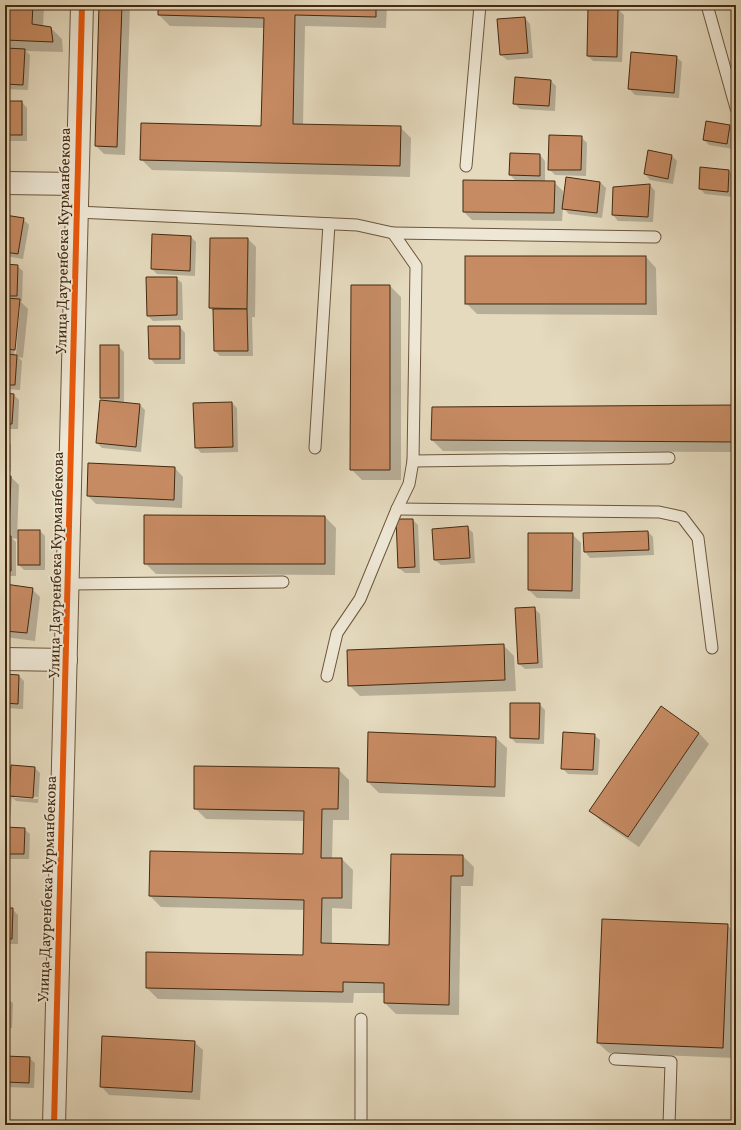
<svg xmlns="http://www.w3.org/2000/svg" width="741" height="1130" viewBox="0 0 741 1130" font-family="Vollkorn,serif">
	<style>
		.shadow { fill: #0003; fill-rule: evenodd }
		.building { fill: #c78b63; stroke: #432a10 }
		.lines { fill: none; stroke-linecap: round; stroke-linejoin: round }
		.service-casing { stroke: #6c563c; stroke-width: 13 }
		.minor-casing { stroke: #6c563c; stroke-width: 24 }
		.service { stroke: #eee7d5; stroke-width: 11 }
		.minor { stroke: #eee7d5; stroke-width: 22 }
		.cycleway-casing { stroke: #eee7d5; stroke-width: 8 }
		.cycleway { stroke: #e8590c; stroke-width: 6 }
		.labels { text-anchor: middle; stroke-width: 3.5; stroke-linejoin: round; paint-order: stroke }
		.street-label { font-size: 15px; fill: #432a10; stroke: #eee7d5 }
	</style>
	<rect width="100%" height="100%" fill="#e5dabe"/>
	<filter id="stains"><feTurbulence type="fractalNoise" baseFrequency=".005" numOctaves="4"/><feColorMatrix values="0 0 0 0 .2 0 0 0 0 .09 0 0 0 0 .02 0 0 0 .5 -.17"/></filter>
	<radialGradient id="worn" r=".72"><stop offset=".6" stop-color="#630" stop-opacity="0"/><stop offset="1" stop-color="#630" stop-opacity=".3"/></radialGradient>
	<g class="shadow">
		<polygon points="5,5 44,5 43,27 51,28 62,39 63,52 26,51 30,55 28,90 5,89"/>
		<polygon points="100,5 130,5 125,155 104,154 96,146"/>
		<polygon points="159,5 387,5 386,28 305,26 303,125 400,127 411,138 410,177 152,170 141,159 262,127 264,28 170,26 159,15"/>
		<polygon points="589,8 618,9 624,15 622,62 593,61 588,56"/>
		<polygon points="525,18 530,24 533,58 507,60 501,55"/>
		<polygon points="676,57 682,62 679,98 635,95 629,89"/>
		<polygon points="551,81 556,86 555,111 520,109 514,103"/>
		<polygon points="5,102 22,102 27,108 27,141 5,141"/>
		<polygon points="707,122 730,126 735,132 733,149 709,145 704,140"/>
		<polygon points="581,137 587,143 586,176 555,175 549,169"/>
		<polygon points="540,155 545,161 545,182 554,182 563,191 563,202 564,202 567,178 600,182 606,188 602,218 569,214 563,208 562,221 472,220 464,212 517,182 510,175"/>
		<polygon points="672,156 677,161 673,184 650,180 645,174"/>
		<polygon points="701,169 729,171 735,176 733,197 705,194 700,189"/>
		<polygon points="650,185 655,191 653,222 618,221 613,215"/>
		<polygon points="5,216 23,219 29,225 23,259 5,256"/>
		<polygon points="191,237 196,242 195,276 157,274 152,269"/>
		<polygon points="248,239 256,247 255,317 252,317 253,356 220,356 215,351 214,312 210,308"/>
		<polygon points="646,257 656,268 657,315 477,314 466,303"/>
		<path d="M5,265L17,266L23,271L22,301H20L28,309L23,358L18,357L22,361L20,390L5,389ZM18,306H20L16,355H14Z"/>
		<polygon points="176,278 182,283 183,320 153,321 148,316"/>
		<polygon points="390,286 401,297 401,480 362,480 351,469"/>
		<polygon points="180,327 185,333 185,364 155,364 150,358"/>
		<polygon points="118,346 124,352 124,403 140,405 145,410 141,452 102,448 97,443 104,402 100,398"/>
		<polygon points="5,394 14,395 19,400 18,429 5,429"/>
		<polygon points="232,403 237,408 238,452 201,453 196,447"/>
		<polygon points="736,406 736,452 443,451 432,440 433,408"/>
		<polygon points="5,439 11,445 11,471 5,471"/>
		<polygon points="175,468 183,477 182,508 96,504 88,496"/>
		<polygon points="5,477 11,477 19,485 17,539 12,538 16,542 16,576 5,576"/>
		<polygon points="325,517 336,528 335,575 156,574 145,563"/>
		<polygon points="413,520 418,525 420,573 405,573 399,568"/>
		<polygon points="467,527 473,533 475,563 441,565 435,560"/>
		<polygon points="40,531 45,536 45,570 24,570 19,565"/>
		<polygon points="648,532 653,537 654,555 590,558 585,552 584,534"/>
		<polygon points="572,534 581,543 580,599 537,598 529,590"/>
		<polygon points="5,585 32,589 40,597 35,641 5,637"/>
		<polygon points="534,608 540,614 543,668 525,669 519,664"/>
		<polygon points="503,645 514,656 516,691 360,696 349,685"/>
		<polygon points="5,675 19,676 24,681 23,709 5,708"/>
		<polygon points="539,704 545,710 544,744 516,743 511,738"/>
		<polygon points="699,733 709,744 639,847 602,822 591,811"/>
		<polygon points="594,735 600,740 598,775 568,774 562,768"/>
		<polygon points="496,738 507,748 505,797 379,793 368,782"/>
		<path d="M5,768L11,774L35,768L40,773L38,803L16,801L12,797L10,820H5ZM14,796L38,797V799L14,798Z"/>
		<polygon points="338,769 349,780 349,820 333,820 332,859 342,859 353,870 352,909 332,908 332,944 390,946 463,856 474,867 473,886 461,886 459,1015 396,1014 385,1003 385,993 354,993 353,1003 158,999 147,988 304,956 305,910 161,907 150,896 151,852 304,855 305,821 206,819 195,808"/>
		<polygon points="5,828 24,829 30,834 29,859 5,859"/>
		<polygon points="5,869 7,871 5,909 12,909 18,915 18,944 5,944"/>
		<polygon points="727,925 736,933 734,1058 609,1053 598,1043"/>
		<polygon points="5,962 7,964 5,989"/>
		<polygon points="5,997 13,1003 12,1028 5,1028"/>
		<polygon points="194,1042 203,1050 200,1100 109,1095 101,1086"/>
		<polygon points="5,1057 29,1058 35,1063 34,1088 5,1087"/>
	</g>
	<g class="building">
		<polygon points="5,5 33,5 32,24 51,27 53,42 5,40"/>
		<polygon points="99,5 122,5 117,147 95,146"/>
		<polygon points="158,5 376,5 376,17 295,15 293,124 401,126 400,166 140,160 141,123 261,126 264,18 158,15"/>
		<polygon points="588,7 618,8 617,57 587,56"/>
		<polygon points="525,17 528,53 500,55 497,19"/>
		<polygon points="5,48 25,49 23,85 5,84"/>
		<polygon points="631,52 677,56 674,93 628,89"/>
		<polygon points="515,77 551,80 549,106 513,104"/>
		<rect x="5" y="101" width="17" height="34"/>
		<polygon points="706,121 730,125 727,144 703,140"/>
		<polygon points="549,135 582,136 581,170 548,170"/>
		<polygon points="648,150 672,155 668,179 644,174"/>
		<polygon points="510,153 540,154 540,176 509,175"/>
		<polygon points="700,167 729,170 728,192 699,189"/>
		<polygon points="566,177 600,182 597,213 562,209"/>
		<polygon points="463,180 555,181 554,213 463,212"/>
		<polygon points="650,184 648,217 612,215 613,187"/>
		<polygon points="5,215 24,218 18,254 5,252"/>
		<polygon points="152,234 191,236 190,271 151,269"/>
		<polygon points="210,238 248,238 247,309 209,308"/>
		<rect x="465" y="256" width="181" height="48"/>
		<polygon points="5,264 18,265 17,296 5,296"/>
		<polygon points="146,277 177,277 177,315 147,316"/>
		<polygon points="351,285 390,285 390,470 350,470"/>
		<polygon points="5,298 20,299 15,350 5,349"/>
		<polygon points="213,309 247,309 248,351 214,351"/>
		<polygon points="148,326 180,326 180,359 149,359"/>
		<rect x="100" y="345" width="19" height="53"/>
		<polygon points="5,354 17,355 15,385 5,385"/>
		<polygon points="5,393 14,394 12,424 5,424"/>
		<polygon points="100,400 140,404 136,447 96,443"/>
		<polygon points="232,402 233,447 195,448 193,403"/>
		<polygon points="736,405 736,442 431,440 432,407"/>
		<rect x="5" y="438" width="1" height="28"/>
		<polygon points="88,463 175,467 174,500 87,496"/>
		<polygon points="5,476 11,476 9,531 5,531"/>
		<polygon points="144,515 325,516 325,564 144,564"/>
		<polygon points="396,519 413,519 415,567 398,568"/>
		<polygon points="468,526 470,558 434,560 432,529"/>
		<rect x="18" y="530" width="22" height="35"/>
		<polygon points="648,531 649,550 584,552 583,533"/>
		<polygon points="528,533 573,533 572,591 528,590"/>
		<polygon points="5,535 11,536 11,571 5,571"/>
		<polygon points="5,584 33,588 27,633 5,631"/>
		<polygon points="535,607 538,663 518,664 515,608"/>
		<polygon points="504,644 505,680 348,686 347,650"/>
		<polygon points="5,674 19,675 18,704 5,703"/>
		<polygon points="510,703 540,703 539,739 510,738"/>
		<polygon points="661,706 699,733 628,837 589,811"/>
		<polygon points="368,732 496,737 495,787 367,782"/>
		<polygon points="563,732 595,734 593,770 561,769"/>
		<polygon points="11,765 35,767 33,798 9,796"/>
		<polygon points="194,766 339,768 338,809 322,809 321,858 342,858 342,898 322,898 321,943 389,945 391,854 463,855 463,876 451,876 449,1005 384,1003 384,983 343,982 343,992 146,988 146,952 303,955 304,900 149,896 150,851 303,854 304,811 194,809"/>
		<polygon points="5,827 25,828 24,854 5,854"/>
		<polygon points="5,908 13,908 12,939 5,939"/>
		<polygon points="602,919 728,924 723,1048 597,1043"/>
		<polygon points="5,996 8,997 7,1023 5,1023"/>
		<polygon points="102,1036 195,1041 192,1092 100,1087"/>
		<polygon points="5,1056 30,1057 29,1083 5,1082"/>
	</g>
	<g class="lines">
		<g class="service-casing">
			<g id="service">
				<polyline points="707,5 736,108"/>
				<polyline points="466,166 480,5"/>
				<polyline points="77,212 357,225 393,233 416,266 413,461 409,484 397,509 360,599 337,633 327,676"/>
				<polyline points="393,233 655,237"/>
				<polyline points="315,448 329,224"/>
				<polyline points="413,461 669,458"/>
				<polyline points="397,509 659,512 682,517 698,538 712,648"/>
				<polyline points="68,584 283,582"/>
				<polyline points="615,1059 671,1062 669,1125"/>
				<polyline points="361,1125 361,1019"/>
			</g>
		</g>
		<g class="minor-casing">
			<g id="minor">
				<polyline points="5,183 77,184"/>
				<polyline points="5,659 66,660"/>
				<polyline points="54,1125 82,5"/>
			</g>
		</g>
		<use href="#service" class="service"/>
		<use href="#minor" class="minor"/>
		<g class="cycleway-casing">
			<polyline id="cycleway" points="54,1125 82,5"/>
		</g>
		<use href="#cycleway" class="cycleway"/>
	</g>
	<g class="labels">
		<g class="street-label">
			<text transform="translate(63 241) rotate(-89)" y="5">Улица Дауренбека Курманбекова</text>
			<text transform="translate(56 565) rotate(-89)" y="5">Улица Дауренбека Курманбекова</text>
			<text transform="translate(47 889) rotate(-88)" y="5">Улица Дауренбека Курманбекова</text>
		</g>
	</g>
	<rect width="741" height="1130" fill="none" stroke="#e5dabe" stroke-width="20"/>
	<rect x="6" y="6" width="729" height="1118" fill="none" stroke="#432a10" stroke-width="2"/>
	<rect x="10" y="10" width="721" height="1110" fill="none" stroke="#432a10"/>
	<rect width="100%" height="100%" filter="url(#stains)"/>
	<rect width="100%" height="100%" fill="url(#worn)"/>
</svg>
